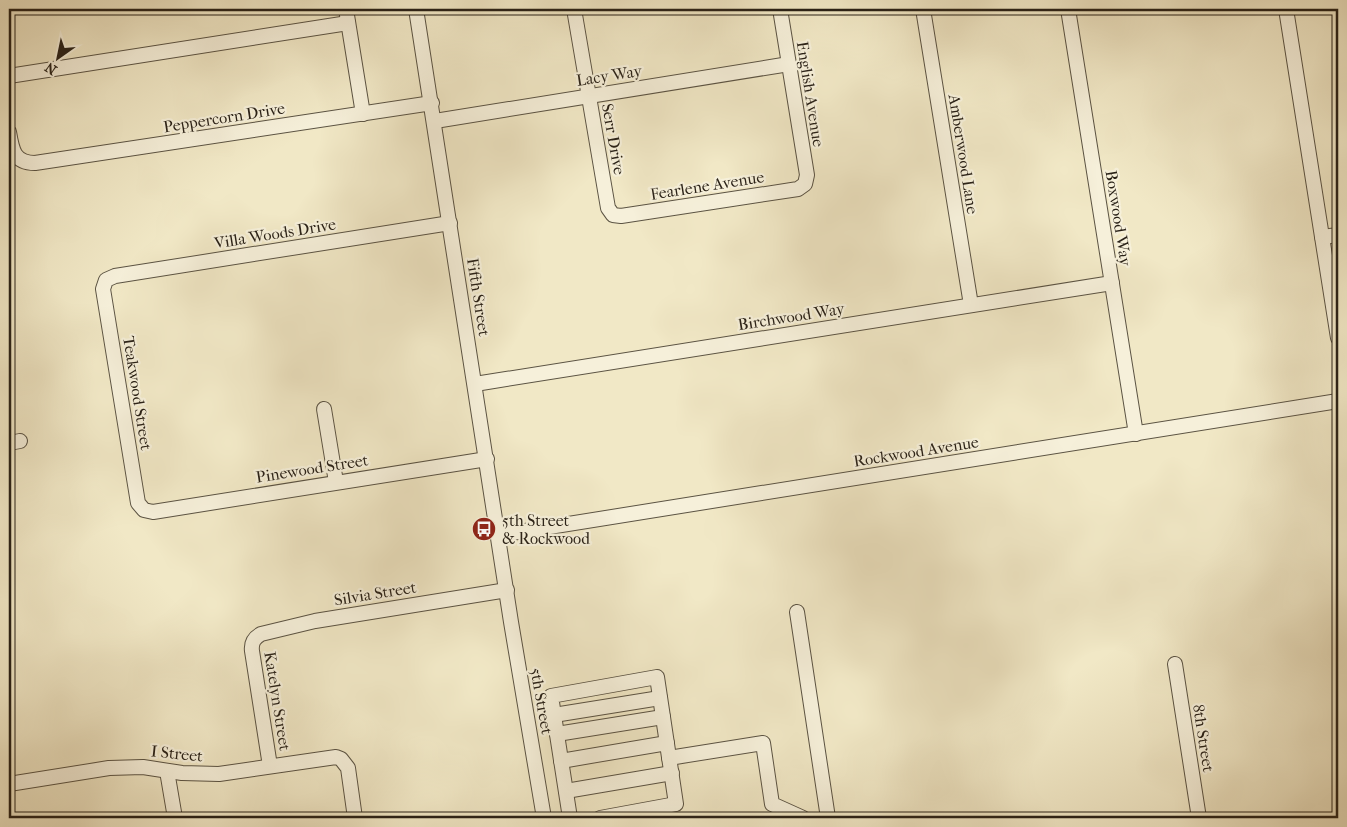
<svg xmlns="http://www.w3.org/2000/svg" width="1347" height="827" viewBox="0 0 1347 827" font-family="'IM FELL French Canon',serif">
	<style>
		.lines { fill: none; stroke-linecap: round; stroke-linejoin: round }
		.minor-casing { stroke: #5b5343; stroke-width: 16 }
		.minor { stroke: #f6f0da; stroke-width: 14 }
		.labels { text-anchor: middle; stroke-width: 4.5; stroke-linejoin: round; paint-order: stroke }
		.street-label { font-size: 16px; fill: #292117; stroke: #f6f0da }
		.poi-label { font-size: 16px; fill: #292117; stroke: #f6f0da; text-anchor: start }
	</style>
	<rect width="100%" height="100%" fill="#f1e8c6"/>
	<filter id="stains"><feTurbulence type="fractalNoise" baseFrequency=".004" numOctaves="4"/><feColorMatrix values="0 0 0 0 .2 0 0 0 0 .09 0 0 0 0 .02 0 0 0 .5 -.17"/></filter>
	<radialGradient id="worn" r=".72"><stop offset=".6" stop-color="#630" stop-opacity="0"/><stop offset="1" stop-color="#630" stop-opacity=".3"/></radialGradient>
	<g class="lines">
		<g class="minor-casing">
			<g id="minor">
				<polyline points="346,9 363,114"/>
				<polyline points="416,9 511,622 544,818"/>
				<polyline points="574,9 608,208 613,215 621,216 798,189 805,184 807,175 780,9"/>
				<polyline points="923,9 971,305"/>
				<polyline points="1068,9 1136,434"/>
				<polyline points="1286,9 1338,338"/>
				<polyline points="9,76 348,23"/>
				<polyline points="435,121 789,64"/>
				<path d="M9,132C12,150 14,163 35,163L432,103"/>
				<polyline points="450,223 115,276 106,280 103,289 138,503 144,510 153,512 487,459"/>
				<polyline points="1322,237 1338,235"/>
				<polyline points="475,384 1112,283"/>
				<polyline points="324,409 336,482"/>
				<polyline points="9,443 20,441"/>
				<polyline points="499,535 1338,401"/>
				<polyline points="797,612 828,818"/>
				<polyline points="1175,664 1199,818"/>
				<polyline points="554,715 660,698"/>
				<polyline points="557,734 663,717"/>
				<polyline points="669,758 763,743 772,804 803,818"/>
				<polyline points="561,761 667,743"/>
				<path d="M270,766L252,651C251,643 254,638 261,634L315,621L507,590"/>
				<polyline points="167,771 175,818"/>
				<polyline points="9,784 109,768 143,767 182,773 219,774 336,757 341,759 348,768 355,818"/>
				<polyline points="566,791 672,773"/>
				<polyline points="570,818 551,696 657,677 676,804 600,818"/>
			</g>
		</g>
		<use href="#minor" class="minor"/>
	</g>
	<defs>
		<g id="bus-disc" transform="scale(1.25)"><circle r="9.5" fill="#8f2418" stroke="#f6f0da"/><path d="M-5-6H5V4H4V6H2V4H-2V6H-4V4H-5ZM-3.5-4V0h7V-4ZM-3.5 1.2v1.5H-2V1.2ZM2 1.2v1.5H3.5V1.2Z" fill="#fff"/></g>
	</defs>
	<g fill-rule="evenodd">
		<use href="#bus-disc" x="484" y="529"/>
	</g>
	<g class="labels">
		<g class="street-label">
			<text transform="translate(609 75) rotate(-9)" y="6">Lacy Way</text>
			<text transform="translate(811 94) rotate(81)" y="6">English Avenue</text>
			<text transform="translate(224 117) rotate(-9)" y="6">Peppercorn Drive</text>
			<text transform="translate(614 139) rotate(80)" y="6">Serr Drive</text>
			<text transform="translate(964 154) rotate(81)" y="6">Amberwood Lane</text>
			<text transform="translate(707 185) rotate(-9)" y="6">Fearlene Avenue</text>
			<text transform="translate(1119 218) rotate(81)" y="6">Boxwood Way</text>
			<text transform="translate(275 233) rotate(-9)" y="6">Villa Woods Drive</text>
			<text transform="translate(479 297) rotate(81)" y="6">Fifth Street</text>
			<text transform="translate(791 316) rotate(-9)" y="6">Birchwood Way</text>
			<text transform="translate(138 393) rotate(81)" y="6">Teakwood Street</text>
			<text transform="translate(916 451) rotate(-9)" y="6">Rockwood Avenue</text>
			<text transform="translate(312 468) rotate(-9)" y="6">Pinewood Street</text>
			<text transform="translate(375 593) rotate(-9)" y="6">Silvia Street</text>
			<text transform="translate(278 701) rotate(81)" y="6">Katelyn Street</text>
			<text transform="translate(542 701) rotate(80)" y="6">5th Street</text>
			<text transform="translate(1204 738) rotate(81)" y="6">8th Street</text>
			<text transform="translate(177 753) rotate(6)" y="6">I Street</text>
		</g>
		<g class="poi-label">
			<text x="502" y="526">5th Street<tspan x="502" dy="18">&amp; Rockwood</tspan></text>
		</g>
	</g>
	<rect width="1347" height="827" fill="none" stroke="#f1e8c6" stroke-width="30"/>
	<rect x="10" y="10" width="1327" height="807" fill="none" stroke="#292117" stroke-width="2.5"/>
	<rect x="15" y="15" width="1317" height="797" fill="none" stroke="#292117"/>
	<g transform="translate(58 58) rotate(213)" stroke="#f6f0da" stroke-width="4" paint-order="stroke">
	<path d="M0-4L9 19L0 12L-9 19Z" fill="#292117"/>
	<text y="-8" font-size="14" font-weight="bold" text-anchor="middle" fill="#292117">N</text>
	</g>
	<rect width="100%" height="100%" filter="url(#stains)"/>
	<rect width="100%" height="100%" fill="url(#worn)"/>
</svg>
